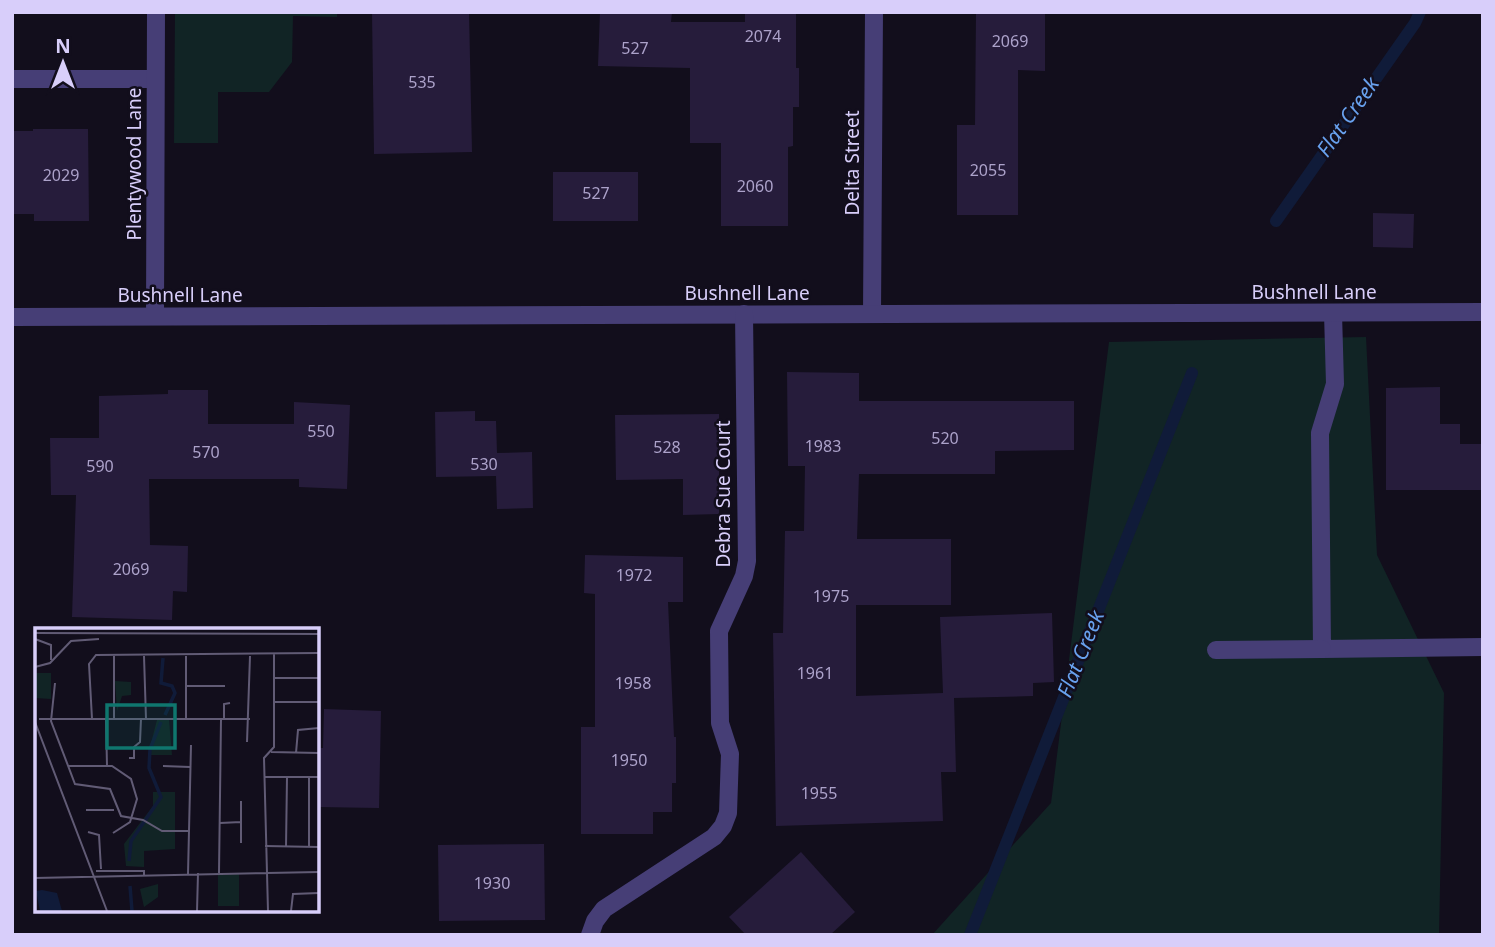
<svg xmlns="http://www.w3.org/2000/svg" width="1495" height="947" viewBox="0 0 1495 947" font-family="'Noto Sans',sans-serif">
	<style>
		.green { fill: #112425 }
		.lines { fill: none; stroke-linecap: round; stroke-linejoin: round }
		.stream { stroke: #101b39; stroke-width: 12 }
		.building { fill: #261c3b }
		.lane { stroke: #463e76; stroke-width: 18 }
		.street { stroke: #463e76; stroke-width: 18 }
		.labels { text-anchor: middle; stroke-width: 5; stroke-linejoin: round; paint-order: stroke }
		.number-label { font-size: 16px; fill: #aca2ca }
		.street-label { font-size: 19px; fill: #d8cefa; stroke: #120e1c }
		.water-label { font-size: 21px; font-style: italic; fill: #68a1ee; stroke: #120e1c }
		.inset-river { fill: none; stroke: #101b39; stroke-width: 3.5 }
		.inset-road { fill: none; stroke: #615b75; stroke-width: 2 }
		.view { fill: #0f766e; fill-opacity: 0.15; stroke: #0f766e; stroke-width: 3.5 }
		.inset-edge { fill: none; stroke: #d8cefa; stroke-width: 3.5 }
	</style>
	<rect width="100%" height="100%" fill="#120e1c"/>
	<g class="green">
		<polygon points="175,12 337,12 337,17 293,16 292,62 269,92 218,92 218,143 174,143"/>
		<polygon points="1366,337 1377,555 1444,693 1439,935 932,935 1051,803 1109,342"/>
	</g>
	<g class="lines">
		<g class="stream">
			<polyline points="1276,221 1415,23 1420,12"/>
			<polyline points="970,935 1192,373"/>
		</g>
	</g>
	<g class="building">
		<polygon points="372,12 469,12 472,152 374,154"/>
		<polygon points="600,12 672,12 671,22 745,22 745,12 796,12 796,68 799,68 799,107 793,107 793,146 788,147 788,226 721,226 721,143 690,143 690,68 598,66"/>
		<polygon points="976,12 1045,12 1045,71 1018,70 1018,215 957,215 957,125 975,125"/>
		<polygon points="33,129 88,129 89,221 34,221 34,214 12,214 12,131 33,131"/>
		<rect x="553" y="172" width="85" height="49"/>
		<polygon points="1373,213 1414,214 1413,248 1373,247"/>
		<polygon points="787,372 859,373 859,401 1074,401 1074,450 995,451 995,474 859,474 857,539 951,539 951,605 856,605 856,696 943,693 940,617 1052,613 1054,682 1033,683 1033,696 954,698 956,772 941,772 943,821 776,826 773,633 783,633 785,531 804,531 805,466 788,466"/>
		<polygon points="1440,387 1440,424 1460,424 1460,444 1483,444 1483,490 1386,490 1386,388"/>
		<polygon points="168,390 208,390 208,424 294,424 294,402 350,405 347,489 299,487 299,479 149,479 150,545 188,546 187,592 173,591 172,620 72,617 76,495 51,495 50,438 99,438 99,396 168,394"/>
		<polygon points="475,411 475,421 496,421 497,453 532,452 533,508 497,509 496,476 436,477 435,412"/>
		<polygon points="719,414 719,514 683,515 683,479 616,480 615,415"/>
		<polygon points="585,555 683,557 683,602 668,602 674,737 676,737 676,783 672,783 672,812 653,812 653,834 581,834 581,727 595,727 595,594 584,593"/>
		<polygon points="324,709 381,711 379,808 319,807 317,748 323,748"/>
		<polygon points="544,844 545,920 439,921 438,845"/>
		<polygon points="801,852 855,912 830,935 746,935 729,917"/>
	</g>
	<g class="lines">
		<g class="lane">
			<polyline points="1333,313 1335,384 1320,433 1322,649 1483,647"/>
			<polyline points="1216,650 1322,649"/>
		</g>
		<g class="street">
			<polyline points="12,79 155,79"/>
			<polyline points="872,314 874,12"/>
			<polyline points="155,316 156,12"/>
			<polyline points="12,317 1483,312"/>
			<polyline points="590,935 595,921 604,909 714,837 723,826 728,813 730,754 720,723 719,631 744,576 747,561 744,314"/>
		</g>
	</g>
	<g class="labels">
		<g class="number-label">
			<text x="763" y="42">2074</text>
			<text x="1010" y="47">2069</text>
			<text x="635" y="54">527</text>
			<text x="422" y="88">535</text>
			<text x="988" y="176">2055</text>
			<text x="61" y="181">2029</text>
			<text x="755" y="192">2060</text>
			<text x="596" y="199">527</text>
			<text x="321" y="437">550</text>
			<text x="945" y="444">520</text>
			<text x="823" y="452">1983</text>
			<text x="667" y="453">528</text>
			<text x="206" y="458">570</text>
			<text x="484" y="470">530</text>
			<text x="100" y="472">590</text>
			<text x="131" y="575">2069</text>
			<text x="634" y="581">1972</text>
			<text x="831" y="602">1975</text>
			<text x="815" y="679">1961</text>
			<text x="633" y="689">1958</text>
			<text x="629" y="766">1950</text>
			<text x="819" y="799">1955</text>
			<text x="492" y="889">1930</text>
		</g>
		<g class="street-label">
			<text transform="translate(852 163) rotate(-90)" y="7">Delta Street</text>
			<text transform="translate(134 164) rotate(-90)" y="7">Plentywood Lane</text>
			<text x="1314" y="299">Bushnell Lane</text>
			<text x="747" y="300">Bushnell Lane</text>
			<text x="180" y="302">Bushnell Lane</text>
			<text transform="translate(723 494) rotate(-90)" y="7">Debra Sue Court</text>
		</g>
		<g class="water-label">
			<text transform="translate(1348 117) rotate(-55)" y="7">Flat Creek</text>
			<text transform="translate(1081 654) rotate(-68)" y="7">Flat Creek</text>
		</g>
	</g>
	<g transform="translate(35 628)">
		<rect width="284" height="284" fill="#120e1c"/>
		<path d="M0,45H16V71L0,70ZM80,53L96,54V67L87,68L82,83ZM122,92H134L137,127H113ZM118,164H140V221L109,223V239L91,238L89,216L118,178ZM204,246V278H183V247ZM123,256V269L109,279L105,261Z" fill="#112425"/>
		<path d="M7,262L22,265L27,283H5L1,263Z" fill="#101b39"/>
		<path class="inset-river" d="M128,30L126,55L137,58L140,65L130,87M94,233L96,213L126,169L114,140L115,121L126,94M95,258L97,283"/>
		<path class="inset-road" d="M0,5L284,6M0,11L16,17V32M109,28L111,91M0,39L15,35L36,13L64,11M239,50H284M20,55L16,93L40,156L75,161L86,188L108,192L127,203H153M151,58H190M239,74H284M4,91H215M57,91L54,36L61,27L284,25M71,91L72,138M79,91V27M151,91V28M189,91V76L195,75M0,94L72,283M212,114L215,28M236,124L284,125M261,125L263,102L284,100M94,130H99V119L105,114L106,91M33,138H77L96,151L102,171L95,194L78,205M128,138L155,139M229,149H284M274,149V219M51,182H79M185,195L206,194M53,204L64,207L66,241M206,215V173M230,218L284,219M251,219L252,149M61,243H109V248M184,245L186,91M153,246L156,117M0,250L284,244M162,283L163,245M233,283L229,130L239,119V25M256,283L258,266L284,265"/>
		<path class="view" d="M72,77H140V120H72Z"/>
		<rect width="284" height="284" class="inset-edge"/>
	</g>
	<rect width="1495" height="947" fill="none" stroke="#d8cefa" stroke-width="28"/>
	<g transform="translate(63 63)" stroke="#120e1c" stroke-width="5" paint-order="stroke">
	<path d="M0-5L12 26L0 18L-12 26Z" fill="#d8cefa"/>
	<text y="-10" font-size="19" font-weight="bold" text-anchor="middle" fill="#d8cefa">N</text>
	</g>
</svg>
